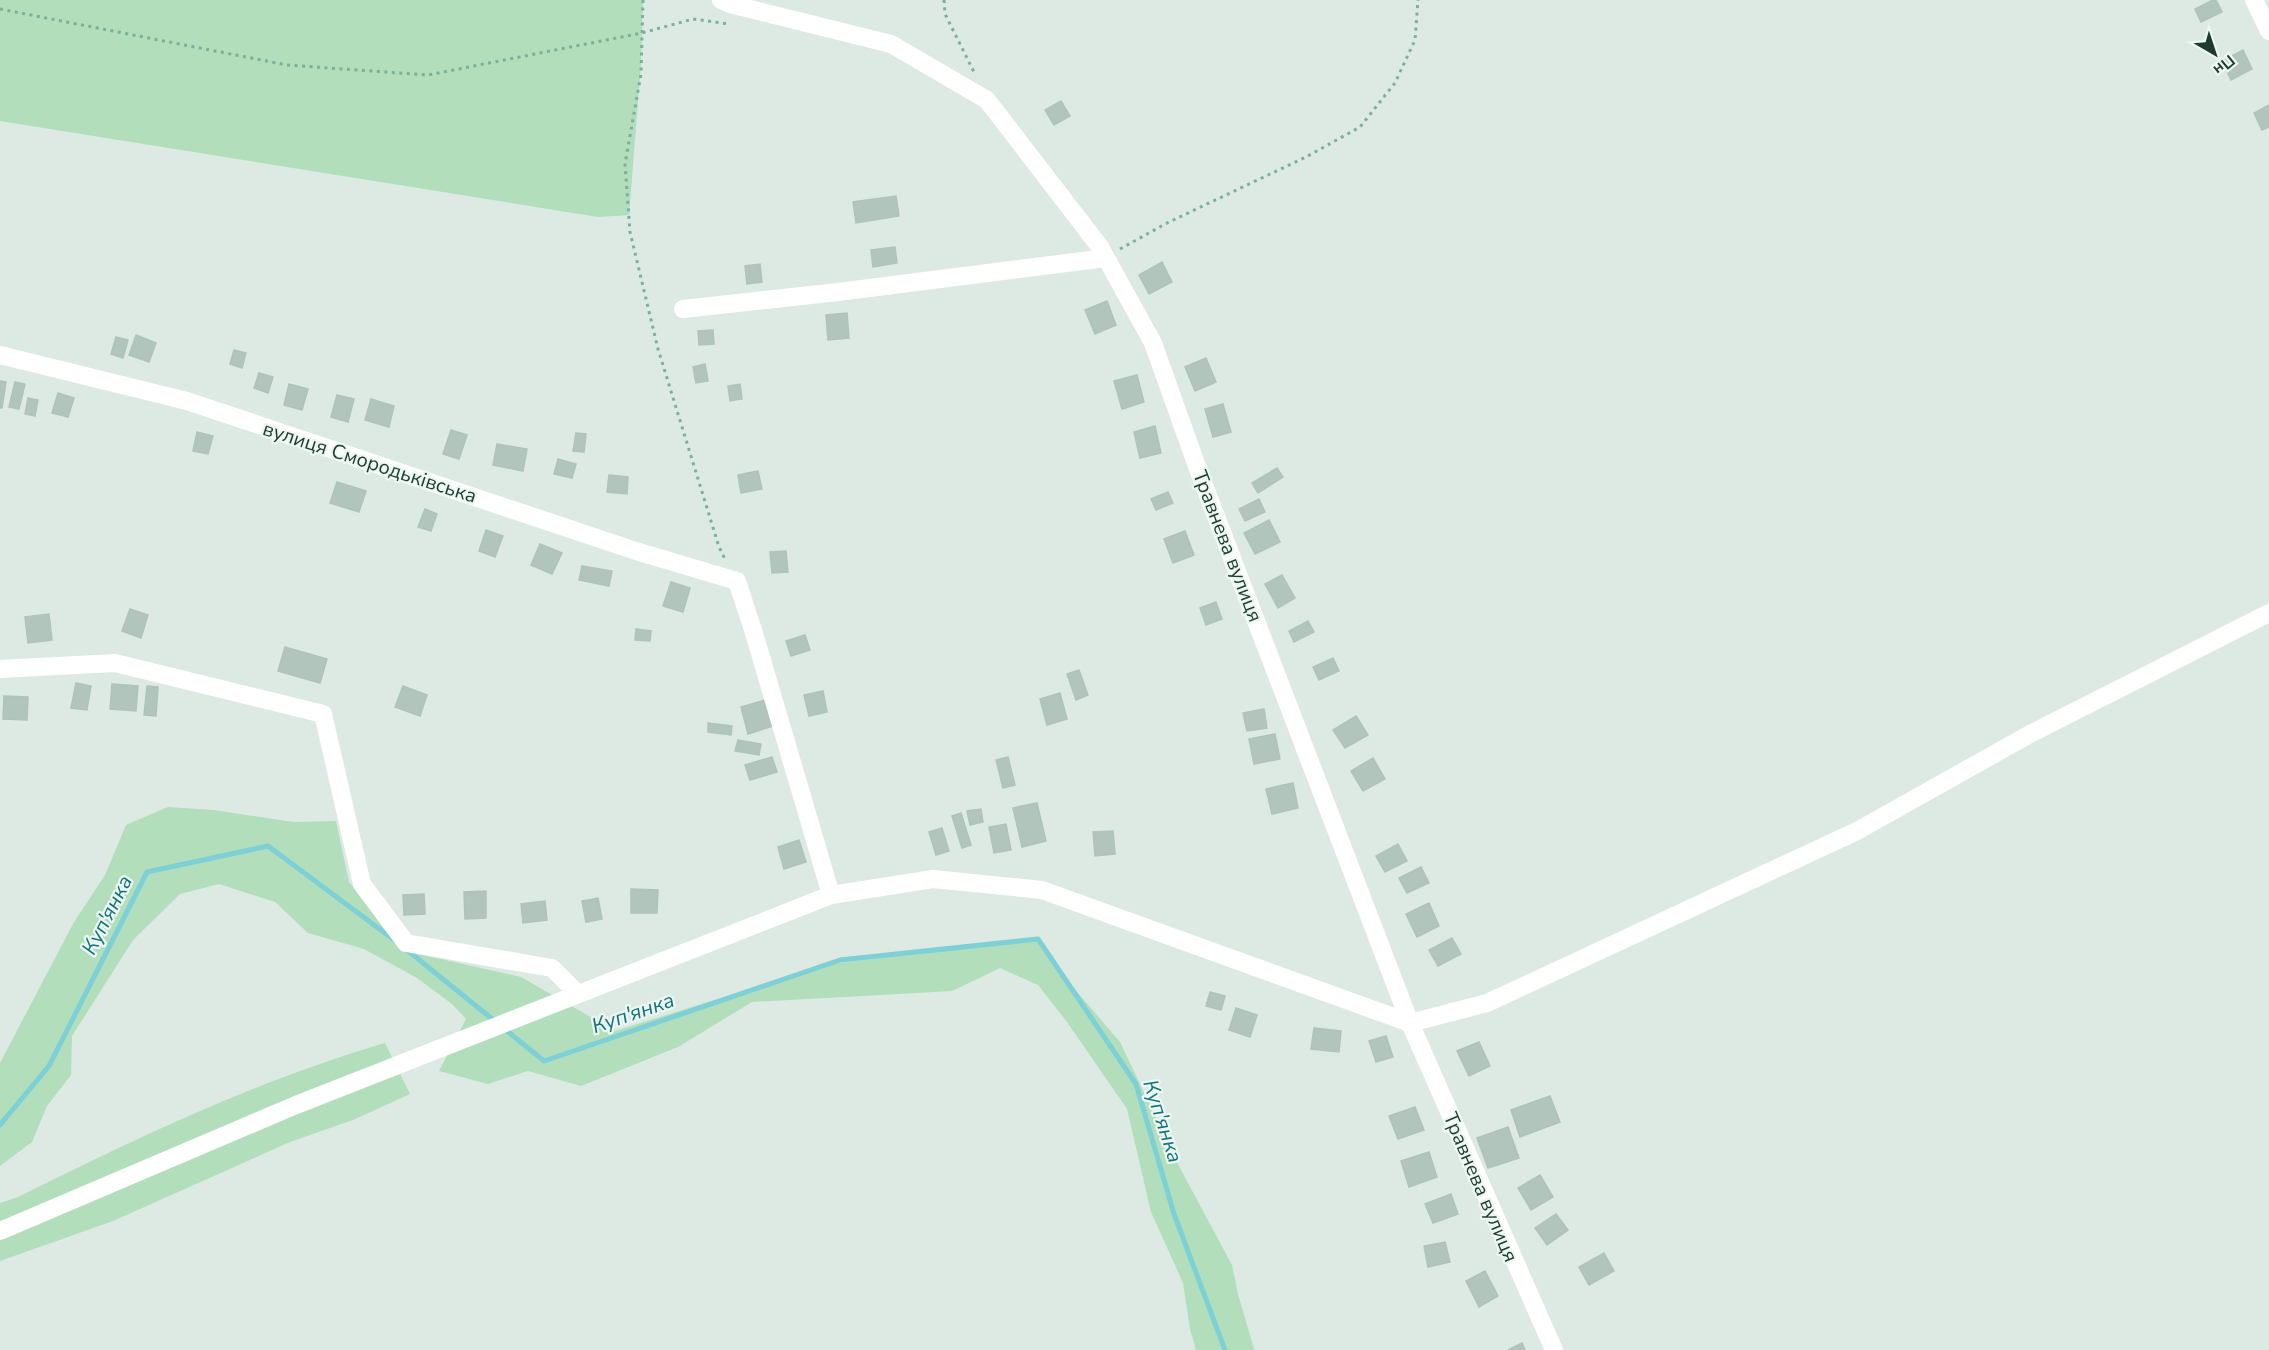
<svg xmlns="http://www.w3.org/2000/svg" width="2269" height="1350" viewBox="0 0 2269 1350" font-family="'Nunito Sans',sans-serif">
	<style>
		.green { fill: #b2debb }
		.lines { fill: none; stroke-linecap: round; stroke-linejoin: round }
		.stream { stroke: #7dd0d6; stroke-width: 5 }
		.building { fill: #b2c5bc; stroke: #aec4b9; stroke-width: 1.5 }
		.path { stroke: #79b19b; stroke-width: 3; stroke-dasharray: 3 4.5; stroke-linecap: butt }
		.minor { stroke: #fff; stroke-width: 18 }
		.labels { text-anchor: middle; stroke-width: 4.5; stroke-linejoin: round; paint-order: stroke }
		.street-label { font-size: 20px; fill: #1d3b30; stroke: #edf7f1 }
		.water-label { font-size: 21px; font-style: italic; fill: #12737c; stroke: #edf7f1 }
	</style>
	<rect width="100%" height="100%" fill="#dceae3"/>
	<g class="green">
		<polygon points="0,0 643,0 641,64 629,215 598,217 0,121"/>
		<polygon points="168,807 214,810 293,822 336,821 349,882 410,952 521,977 615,1031 830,964 1038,939 1060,972 1120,1042 1180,1168 1232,1265 1238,1294 1254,1349 1256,1350 1196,1350 1190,1329 1183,1283 1151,1212 1127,1109 1067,1022 1038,985 1000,968 952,991 752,1002 678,1047 581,1086 528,1071 488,1084 439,1071 466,1019 452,1004 417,978 364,949 308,933 275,902 219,884 180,894 133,940 72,1036 71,1075 47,1106 32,1142 0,1166 0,1063 74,922 105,875 126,825"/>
		<path d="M385,1043L410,1094L353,1120L290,1142L113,1221L0,1261V1203L18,1197C139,1137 256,1081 385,1043Z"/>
	</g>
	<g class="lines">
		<g class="stream">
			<polyline points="407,950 544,1061 840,960 1038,939 1136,1084 1174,1214 1225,1350"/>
			<polyline points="0,1125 49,1066 147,872 268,846 397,942"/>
		</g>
	</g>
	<g class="building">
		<polygon points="2213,0 2216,0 2222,12 2201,22 2195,9"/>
		<polygon points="2243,50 2252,69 2231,80 2222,61"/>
		<polygon points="1061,101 1070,116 1054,125 1045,110"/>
		<polygon points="2269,105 2269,127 2262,130 2254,113"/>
		<polygon points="896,196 899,216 856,223 853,202"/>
		<polygon points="895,247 897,263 873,267 871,250"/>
		<polygon points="1162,262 1172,282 1149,294 1139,275"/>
		<polygon points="760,264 762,282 747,284 745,266"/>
		<polygon points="1107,301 1116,325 1095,334 1085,310"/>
		<polygon points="847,313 849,338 828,340 826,315"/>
		<polygon points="713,330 714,344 699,345 698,331"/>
		<polygon points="136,335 156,343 149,362 129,355"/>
		<polygon points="116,337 128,340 123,358 111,354"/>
		<polygon points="234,350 246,353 242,368 230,364"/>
		<polygon points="1206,358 1216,382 1195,391 1185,367"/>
		<polygon points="705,364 708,381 696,383 693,367"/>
		<polygon points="259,373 273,377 268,393 254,388"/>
		<polygon points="1137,375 1144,402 1122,409 1114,381"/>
		<polygon points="0,381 6,382 2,408 0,408"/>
		<polygon points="15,382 25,384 19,409 9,407"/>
		<polygon points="289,384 308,389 302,410 284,405"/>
		<polygon points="740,384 742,399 730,401 728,386"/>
		<polygon points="58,393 74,398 68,417 52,413"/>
		<polygon points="337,395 354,399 348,422 331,417"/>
		<polygon points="28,398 38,400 35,416 25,414"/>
		<polygon points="371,399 394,406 389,427 365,420"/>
		<polygon points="1223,404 1231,432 1213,437 1205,409"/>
		<polygon points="1155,426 1161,453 1140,458 1134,432"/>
		<polygon points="451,430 467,435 459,459 443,454"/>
		<polygon points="197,432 213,436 208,454 193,451"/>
		<polygon points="576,433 586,434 584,452 573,451"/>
		<polygon points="497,444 527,449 523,471 493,465"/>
		<polygon points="558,459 576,464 572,478 554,474"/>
		<polygon points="1277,468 1283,477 1258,493 1252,483"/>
		<polygon points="758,471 762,489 741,493 738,475"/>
		<polygon points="609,475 628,477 627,494 607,492"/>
		<polygon points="337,482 366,491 359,512 330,503"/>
		<polygon points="1168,492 1173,503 1156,510 1151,499"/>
		<polygon points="1259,499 1265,512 1245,521 1239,509"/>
		<polygon points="425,509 437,514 431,531 418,527"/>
		<polygon points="1269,520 1280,542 1255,554 1244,533"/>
		<polygon points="486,530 503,536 495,557 479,551"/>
		<polygon points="1185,531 1194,555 1173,563 1164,539"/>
		<polygon points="540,544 562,553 552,574 531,565"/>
		<polygon points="786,551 788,572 772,573 770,552"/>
		<polygon points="582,566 612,571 609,586 579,580"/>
		<polygon points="1282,575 1295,598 1278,608 1265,584"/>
		<polygon points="671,582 690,588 683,612 663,606"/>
		<polygon points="1216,602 1222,619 1206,625 1200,608"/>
		<polygon points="130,609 148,615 141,638 122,631"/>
		<polygon points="49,614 52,640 28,643 25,617"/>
		<polygon points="1308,621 1314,632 1294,642 1289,631"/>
		<polygon points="636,629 651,631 650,641 635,640"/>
		<polygon points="805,635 810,650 791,656 786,641"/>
		<polygon points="285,647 327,659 320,683 278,671"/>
		<polygon points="1333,658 1339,671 1319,680 1313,667"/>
		<polygon points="1079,670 1088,695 1076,700 1067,674"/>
		<polygon points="76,683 91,686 87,710 71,708"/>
		<polygon points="112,684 138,686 136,711 110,709"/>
		<polygon points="147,686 158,687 156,716 144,715"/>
		<polygon points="403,686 427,695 420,716 395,707"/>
		<polygon points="823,691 827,712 809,716 804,695"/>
		<polygon points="1060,693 1067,719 1047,725 1040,699"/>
		<polygon points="4,696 28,697 27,720 3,719"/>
		<polygon points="765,700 773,726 748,734 741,707"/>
		<polygon points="1264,709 1267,728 1247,731 1243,713"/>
		<polygon points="1356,716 1368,735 1345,748 1333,730"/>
		<polygon points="708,723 732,726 731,735 708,732"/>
		<polygon points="1275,734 1280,759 1254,764 1249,739"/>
		<polygon points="738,740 761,744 759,755 735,751"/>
		<polygon points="772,757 777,772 750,780 745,765"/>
		<polygon points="1008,757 1015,785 1003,788 996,760"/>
		<polygon points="1373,758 1385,779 1363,791 1351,771"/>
		<polygon points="1293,783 1298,808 1272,814 1266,789"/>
		<polygon points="1037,803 1046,841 1022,847 1013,808"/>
		<polygon points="981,809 983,822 970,825 967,811"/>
		<polygon points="961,813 971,845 962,848 952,816"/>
		<polygon points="1006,824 1011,850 994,853 989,827"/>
		<polygon points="942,828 949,851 936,855 929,832"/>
		<polygon points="1113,831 1115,854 1095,856 1093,832"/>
		<polygon points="799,840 806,862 784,869 778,847"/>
		<polygon points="1398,844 1407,861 1385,872 1376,856"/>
		<polygon points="1421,867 1429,883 1407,893 1399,878"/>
		<polygon points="631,889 658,890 657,913 631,913"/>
		<polygon points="486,891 486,918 465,919 464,892"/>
		<polygon points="424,894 425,914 404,915 403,895"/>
		<polygon points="598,898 602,919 586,922 582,901"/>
		<polygon points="545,901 547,920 523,923 521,904"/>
		<polygon points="1429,903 1439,926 1417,937 1406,914"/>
		<polygon points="1452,938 1461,954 1438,966 1429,950"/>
		<polygon points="1210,992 1225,996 1221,1010 1206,1006"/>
		<polygon points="1236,1008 1257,1015 1250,1037 1229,1030"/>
		<polygon points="1314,1028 1341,1031 1339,1052 1311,1049"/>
		<polygon points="1386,1036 1393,1057 1376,1062 1369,1041"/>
		<polygon points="1479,1042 1490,1066 1469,1076 1457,1051"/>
		<polygon points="1550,1096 1560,1122 1520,1137 1511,1110"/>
		<polygon points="1415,1107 1424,1130 1398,1139 1389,1116"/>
		<polygon points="1508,1127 1519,1158 1488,1168 1477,1138"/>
		<polygon points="1429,1152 1437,1177 1409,1187 1401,1161"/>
		<polygon points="1540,1175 1553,1197 1531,1210 1518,1188"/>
		<polygon points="1451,1194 1458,1214 1433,1223 1425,1204"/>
		<polygon points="1556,1214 1568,1230 1547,1245 1535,1228"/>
		<polygon points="1445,1242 1450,1262 1428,1267 1424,1246"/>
		<polygon points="1604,1253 1614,1271 1589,1285 1579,1267"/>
		<polygon points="1485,1271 1498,1296 1479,1307 1466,1281"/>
		<polygon points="1522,1343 1525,1350 1508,1350"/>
	</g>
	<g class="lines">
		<g class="path">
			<polyline points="643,0 641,74 625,164 630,232 658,349 719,547 725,559"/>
			<polyline points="944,0 945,14 974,72"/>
			<polyline points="0,9 287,65 428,75 642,33 693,19 729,24"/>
			<polyline points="1120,249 1167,223 1306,157 1360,127 1395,83 1415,40 1418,0"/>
		</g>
		<g class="minor">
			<polyline points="721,0 730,4 891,44 987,100 1100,247 1153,343 1199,472 1410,1023 1554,1350"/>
			<polyline points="2254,0 2269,31"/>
			<polyline points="683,309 838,292 1106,258"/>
			<polyline points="0,355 187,401 633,550 737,581 754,633 831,895"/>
			<polyline points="0,669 115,663 323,714 362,884 406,943 552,968 577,993"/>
			<polyline points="1410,1023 1487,1003 1857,831 2030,734 2269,613"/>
			<polyline points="0,1231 296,1105 831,895 933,879 1042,890 1410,1023"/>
		</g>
	</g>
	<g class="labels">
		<g class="street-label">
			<text transform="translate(370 462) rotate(18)" y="7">вулиця Смородьківська</text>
			<text transform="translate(1228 546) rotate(69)" y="7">Травнева вулиця</text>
			<text transform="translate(1481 1187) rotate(67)" y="7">Травнева вулиця</text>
		</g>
		<g class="water-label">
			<text transform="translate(107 915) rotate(-63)" y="7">Куп'янка</text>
			<text transform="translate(633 1013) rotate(-19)" y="7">Куп'янка</text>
			<text transform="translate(1163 1121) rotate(72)" y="7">Куп'янка</text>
		</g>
	</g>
	<g transform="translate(2215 54) rotate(141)" stroke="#edf7f1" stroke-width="4.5" paint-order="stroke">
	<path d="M0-4.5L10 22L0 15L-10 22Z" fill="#1d3b30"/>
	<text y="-9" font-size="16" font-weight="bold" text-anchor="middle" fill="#1d3b30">Пн</text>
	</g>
</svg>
